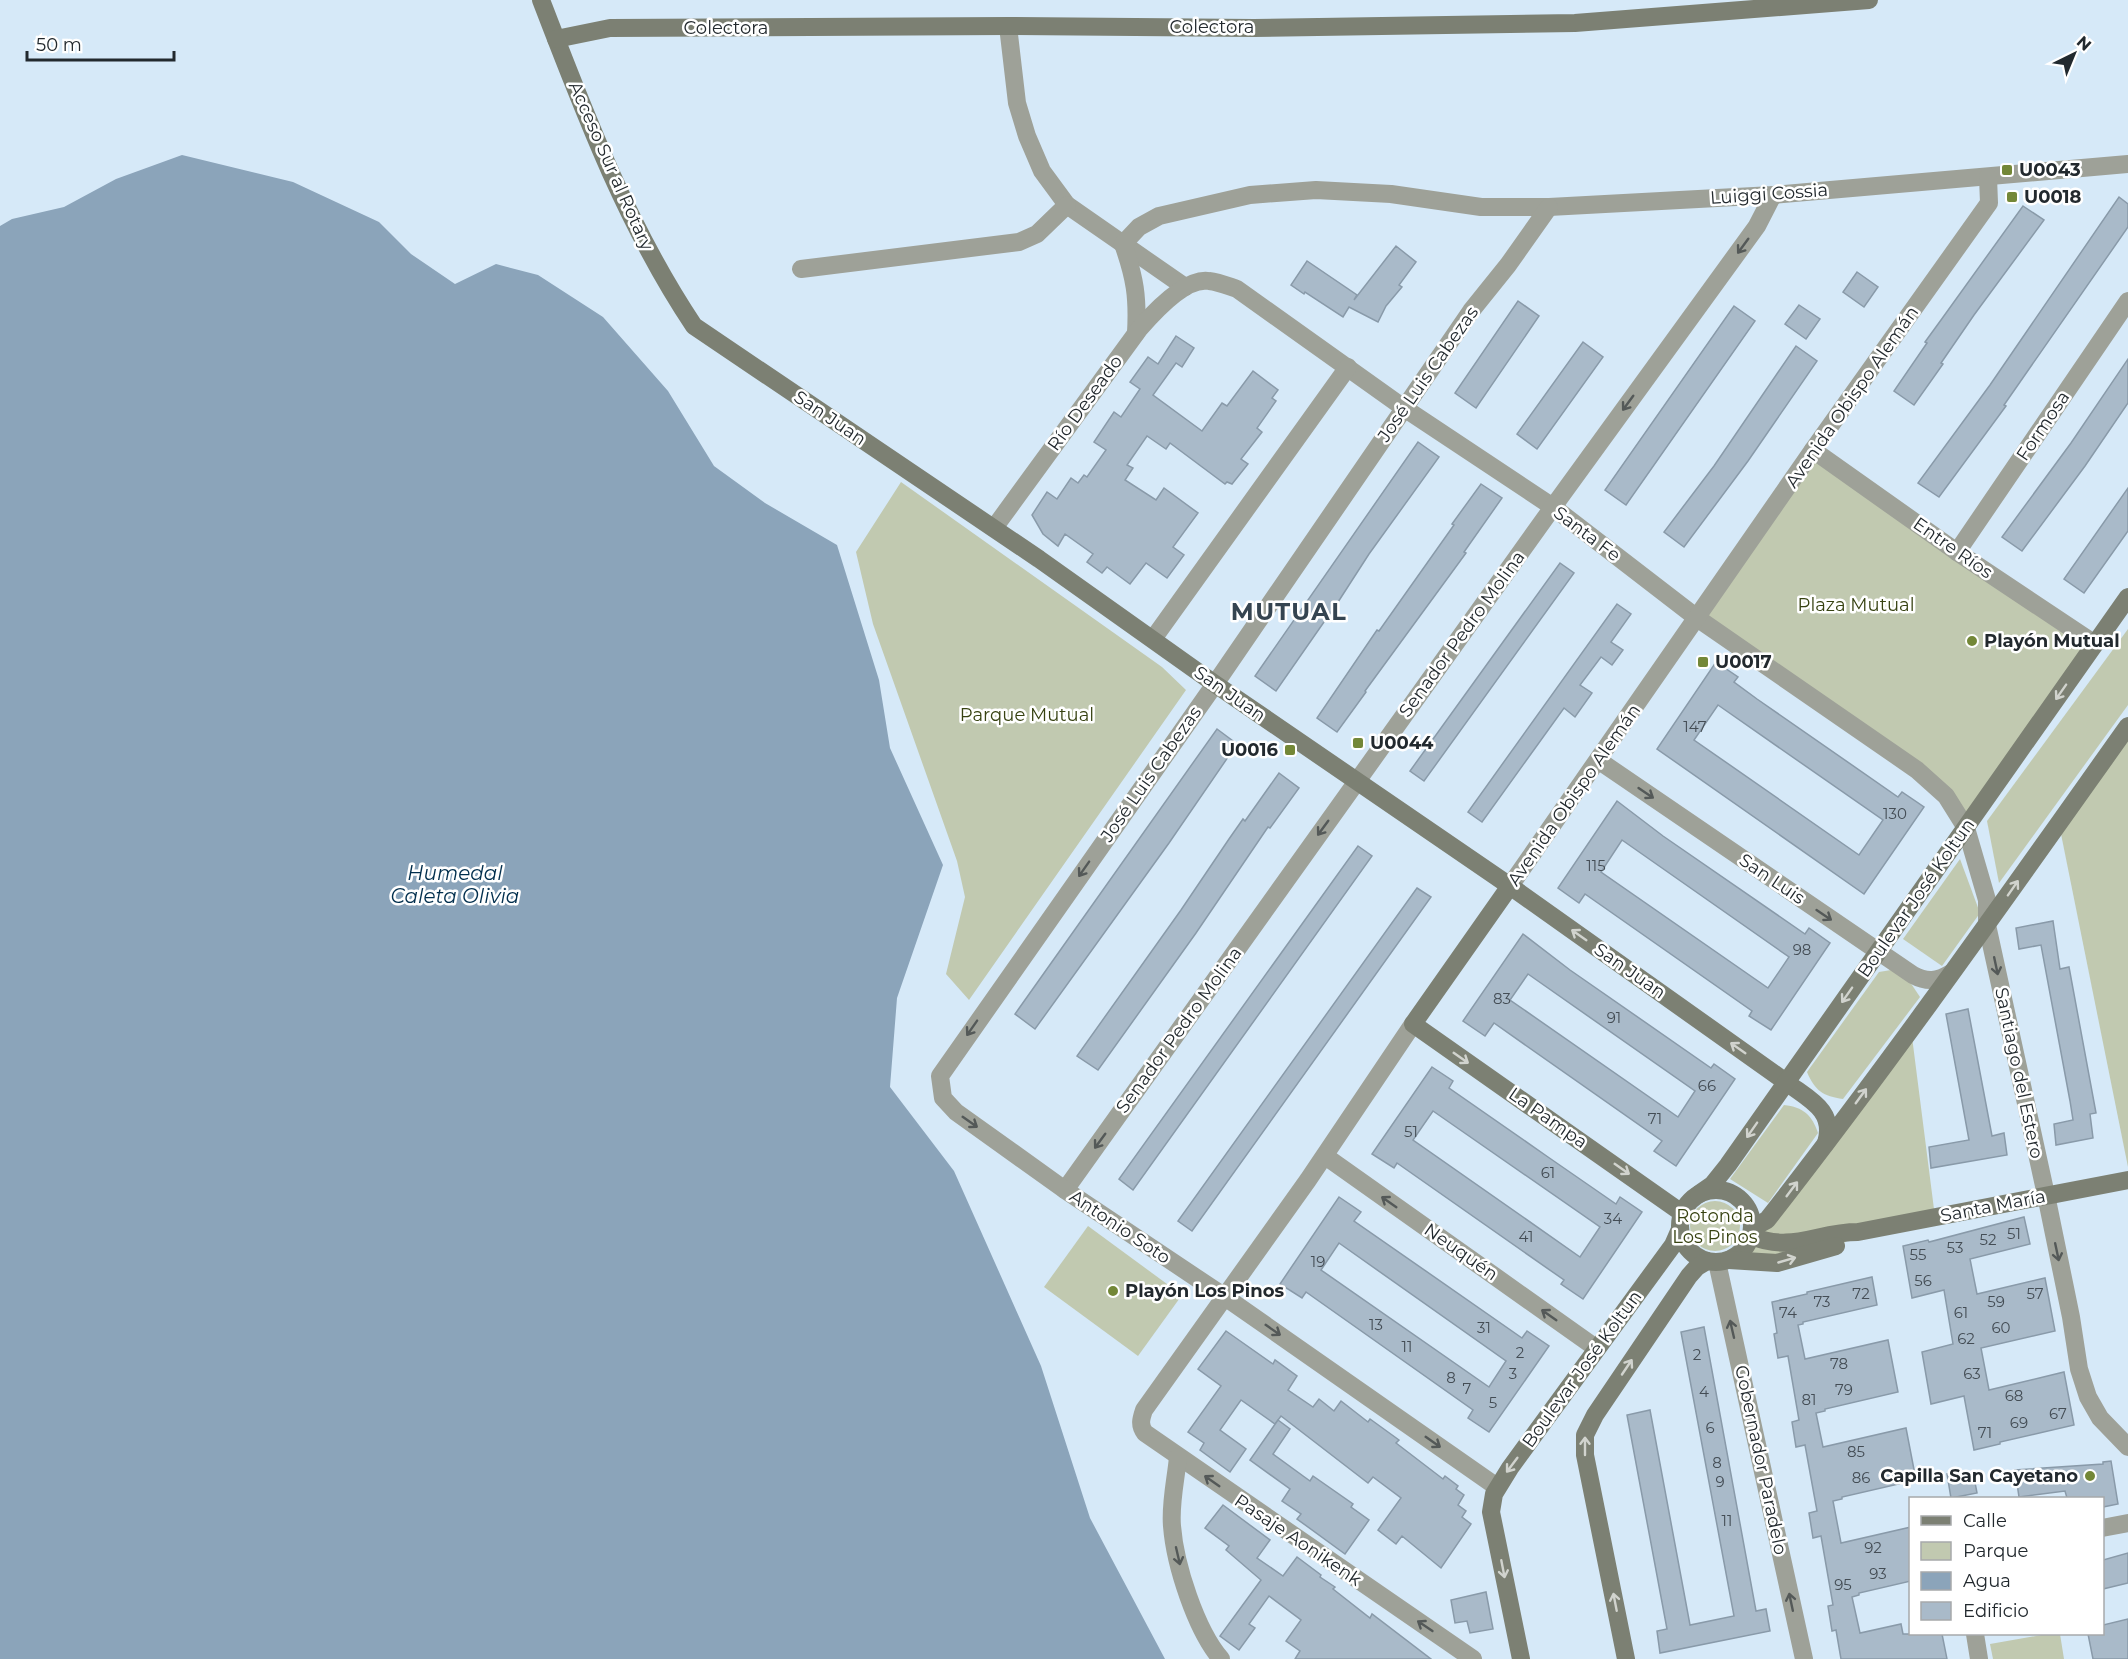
<svg xmlns="http://www.w3.org/2000/svg" width="2128" height="1659" viewBox="0 0 2128 1659" font-family="Montserrat,sans-serif">
	<style>
		.green { fill: #c1c9b0 }
		.water { fill: #8ba4ba }
		.building { fill: #a9bac9; stroke: #899aa9; stroke-width: 1.5; fill-rule: evenodd }
		.lines { fill: none; stroke-linecap: round; stroke-linejoin: round }
		.street { stroke: #9ea198; stroke-width: 18 }
		.secondary { stroke: #7c8073; stroke-width: 18 }
		.oneway { stroke: #545958 }
		.oneway2 { stroke: #d1d3ce }
		.poi-dot { fill: #738737; stroke: #fff; stroke-width: 2 }
		.labels { text-anchor: middle; stroke-width: 5; stroke-linejoin: round; paint-order: stroke }
		.number-label { font-size: 15px; fill: #444d55 }
		.street-label { font-size: 18px; fill: #22292e; stroke: #fff }
		.poi-label { font-size: 18px; font-weight: bold; fill: #22292e; stroke: #fff; text-anchor: start }
		.park-label { font-size: 18px; fill: #374211; stroke: #fff }
		.water-label { font-size: 20px; font-style: italic; fill: #002e4d; stroke: #fff }
		.district-label { font-size: 24px; font-weight: bold; letter-spacing: 1.5px; fill: #354450; stroke: #fff }
	</style>
	<rect width="100%" height="100%" fill="#d6e9f8"/>
	<g class="green">
		<polygon points="1813,450 2095,644 1966,828 1946,796 1697,618"/>
		<polygon points="901,482 1162,667 1186,690 969,1000 946,974 965,897 957,861 873,624 856,552"/>
		<polygon points="2128,629 2128,705 1999,883 1987,821"/>
		<polygon points="2128,726 2128,1167 2059,824"/>
		<polygon points="1960,859 1980,913 1942,966 1903,939"/>
		<path d="M1891,970L1910,982L1920,997L1843,1099C1823,1096 1815,1091 1807,1072L1879,972Z"/>
		<polygon points="1911,1029 1935,1217 1858,1232 1844,1243 1777,1263 1738,1255"/>
		<path d="M1784,1105C1803,1107 1812,1115 1818,1133L1768,1203L1730,1179Z"/>
		<circle cx="1715" cy="1226" r="25"/>
		<polygon points="1088,1226 1182,1295 1138,1356 1044,1287"/>
		<polygon points="2047,1634 2060,1634 2064,1659 1993,1659 1990,1644"/>
	</g>
	<polygon class="water" points="182,155 293,182 379,222 411,254 455,284 496,264 538,275 603,317 668,391 714,466 765,503 837,545 879,680 890,748 943,865 897,998 890,1087 954,1171 1041,1366 1090,1518 1165,1659 0,1659 0,226 12,219 64,207 116,179"/>
	<g class="building">
		<polygon points="2119,197 2128,204 2128,227 2004,405 2006,406 1939,497 1918,483 1990,385"/>
		<polygon points="2023,206 2044,220 1974,315 1941,363 1943,364 1914,405 1894,391 1927,343 1925,342 1941,320"/>
		<polygon points="1396,246 1416,262 1399,285 1402,287 1386,306 1378,322 1349,307 1343,317 1305,292 1304,294 1291,285 1307,261 1357,295 1354,300"/>
		<polygon points="1857,272 1878,287 1864,307 1843,292"/>
		<polygon points="1518,301 1539,316 1476,408 1455,393"/>
		<polygon points="1799,305 1820,319 1806,339 1785,324"/>
		<polygon points="1734,306 1755,321 1626,505 1605,490"/>
		<polygon points="1176,336 1194,348 1182,367 1176,363 1153,395 1202,431 1222,403 1227,406 1253,371 1278,390 1272,398 1276,401 1257,428 1262,432 1241,459 1248,464 1232,484 1227,482 1225,484 1170,443 1166,449 1147,436 1127,465 1133,468 1125,480 1156,500 1164,488 1198,513 1173,547 1184,555 1167,578 1146,563 1130,584 1107,567 1102,573 1087,562 1093,554 1065,534 1058,546 1043,534 1032,515 1047,492 1057,499 1071,478 1078,483 1084,475 1087,477 1106,450 1094,442 1114,412 1121,417 1140,389 1130,382 1148,357 1158,364"/>
		<polygon points="1583,342 1603,357 1537,449 1517,434"/>
		<polygon points="1796,346 1817,361 1748,461 1684,547 1664,532 1714,466"/>
		<polygon points="2128,359 2128,403 2085,466 2022,551 2002,537 2071,443"/>
		<polygon points="1418,442 1439,457 1369,554 1340,599 1276,691 1255,676"/>
		<polygon points="1481,484 1502,498 1464,552 1466,553 1365,691 1366,692 1337,732 1317,718 1377,630 1379,631 1454,525 1452,524"/>
		<polygon points="2128,488 2128,531 2084,593 2064,579"/>
		<polygon points="1560,563 1574,573 1424,781 1410,771"/>
		<polygon points="1617,604 1631,614 1611,642 1623,650 1612,665 1601,657 1580,685 1592,693 1575,717 1564,708 1482,822 1468,812"/>
		<path d="M1716,662L1738,677L1734,682L1757,699L1898,797L1902,792L1924,807L1864,894L1657,749ZM1718,705L1883,820L1859,855L1694,740Z"/>
		<polygon points="1217,729 1237,744 1169,843 1035,1029 1015,1014"/>
		<polygon points="1279,773 1299,788 1270,828 1268,827 1196,933 1098,1070 1077,1056 1181,910 1229,839 1243,819 1245,821"/>
		<path d="M1617,801L1663,836L1805,934L1809,928L1830,943L1771,1030L1749,1016L1752,1011L1585,894L1579,903L1558,888ZM1622,840L1789,957L1768,988L1601,872Z"/>
		<polygon points="1358,846 1372,856 1133,1190 1119,1179"/>
		<polygon points="1417,888 1431,897 1192,1231 1178,1221"/>
		<polygon points="2053,921 2060,969 2069,967 2096,1113 2090,1114 2093,1138 2056,1145 2054,1124 2073,1120 2070,1101 2041,945 2019,949 2016,928"/>
		<path d="M1523,934L1570,970L1711,1068L1714,1064L1735,1079L1676,1166L1654,1151L1662,1141L1494,1023L1485,1036L1463,1021ZM1528,974L1695,1091L1678,1117L1510,1000Z"/>
		<polygon points="1968,1009 1992,1136 2004,1133 2007,1155 1931,1168 1929,1147 1969,1140 1946,1014"/>
		<path d="M1432,1067L1453,1081L1449,1088L1548,1157L1616,1204L1620,1197L1642,1212L1583,1299L1561,1284L1564,1280L1397,1163L1394,1168L1372,1154ZM1433,1111L1600,1227L1580,1257L1413,1140Z"/>
		<path d="M1339,1197L1361,1212L1354,1221L1522,1338L1527,1331L1549,1346L1489,1432L1468,1418L1473,1410L1306,1292L1302,1298L1280,1284ZM1339,1243L1506,1361L1489,1387L1321,1270Z"/>
		<polygon points="2024,1217 2030,1244 1970,1259 1977,1294 2045,1278 2055,1331 1981,1348 1989,1390 2064,1372 2074,1425 2000,1442 2000,1444 1974,1450 1964,1396 1931,1404 1922,1352 1953,1344 1944,1290 1912,1298 1903,1246 1928,1240 1929,1242"/>
		<polygon points="1872,1277 1877,1305 1803,1322 1803,1324 1798,1325 1805,1359 1888,1340 1898,1392 1825,1409 1825,1411 1816,1413 1823,1447 1906,1428 1916,1480 1842,1497 1842,1499 1833,1501 1841,1543 1911,1527 1911,1581 1859,1593 1859,1595 1852,1597 1860,1633 1901,1624 1903,1634 1942,1634 1947,1659 1841,1659 1836,1630 1832,1631 1828,1606 1833,1605 1821,1536 1813,1538 1809,1513 1817,1511 1805,1445 1796,1447 1792,1422 1799,1420 1788,1356 1778,1358 1774,1334 1777,1333 1772,1302 1807,1294 1807,1292"/>
		<polygon points="1704,1327 1756,1611 1766,1609 1770,1631 1660,1653 1657,1631 1667,1629 1627,1415 1650,1410 1690,1625 1734,1616 1681,1332"/>
		<polygon points="1226,1331 1273,1364 1275,1360 1297,1376 1288,1390 1313,1407 1319,1399 1334,1411 1341,1401 1368,1422 1370,1419 1399,1440 1396,1443 1443,1479 1445,1476 1458,1486 1456,1489 1464,1495 1458,1505 1466,1511 1462,1517 1471,1524 1441,1568 1402,1536 1396,1544 1378,1530 1401,1498 1373,1477 1368,1483 1281,1416 1275,1424 1241,1400 1220,1430 1246,1449 1230,1472 1200,1450 1204,1443 1188,1432 1221,1386 1198,1369"/>
		<polygon points="1278,1420 1290,1429 1273,1454 1310,1481 1313,1476 1353,1504 1351,1507 1369,1520 1345,1554 1297,1519 1301,1514 1282,1501 1290,1489 1250,1460"/>
		<polygon points="2111,1461 2118,1504 2103,1507 2103,1498 2067,1498 2065,1491 2019,1497 2015,1470 2103,1464 2103,1462"/>
		<polygon points="1973,1472 1977,1493 1951,1498 1947,1474"/>
		<polygon points="1223,1505 1270,1540 1257,1558 1283,1576 1297,1557 1321,1575 1320,1577 1335,1587 1333,1589 1370,1618 1372,1614 1431,1659 1295,1659 1300,1651 1286,1641 1301,1620 1269,1596 1249,1624 1255,1628 1239,1650 1220,1636 1261,1580 1226,1550 1229,1546 1205,1528"/>
		<polygon points="2128,1553 2128,1583 2103,1589 2103,1560"/>
		<polygon points="1486,1592 1493,1629 1470,1633 1467,1621 1455,1623 1451,1600"/>
		<polygon points="2128,1619 2128,1659 2093,1659 2088,1634 2103,1634 2103,1625"/>
	</g>
	<g class="lines">
		<g class="street">
			<polyline points="1008,26 1017,103 1027,136 1042,171 1067,205 1185,287"/>
			<polyline points="801,269 1019,242 1037,234 1067,205"/>
			<path d="M1136,333C1138,297 1135,278 1123,244L1139,227L1159,216L1250,195L1316,190L1391,194L1481,207H1549L1773,195L2128,164"/>
			<polyline points="1813,450 1957,552 2095,644"/>
			<path d="M994,528L1140,328C1154,312 1186,277 1209,281C1219,282 1228,286 1237,289L1404,408L1553,507L1697,618L1917,770L1946,796L1966,828L1987,900V925L2046,1195L2071,1317L2079,1369L2088,1397L2100,1418L2128,1447"/>
			<polyline points="1957,552 2128,301"/>
			<polyline points="1153,639 1348,367"/>
			<path d="M1598,760L1913,975C1928,983 1937,981 1951,973"/>
			<polyline points="1510,886 1813,450 1989,203 1988,177"/>
			<path d="M1413,1024L1308,1180L1144,1410C1141,1419 1139,1425 1145,1433L1473,1659"/>
			<polyline points="1325,1156 1596,1348"/>
			<polyline points="1065,1190 1553,507 1757,226 1773,195"/>
			<polyline points="1717,1262 1804,1659"/>
			<path d="M1178,1457C1176,1479 1170,1503 1172,1526C1175,1565 1196,1630 1221,1659"/>
			<polyline points="1497,1487 1225,1297 1065,1190 956,1112 943,1098 940,1076 1215,684 1471,311 1508,265 1549,207"/>
			<polyline points="2102,1528 2128,1523"/>
			<polyline points="1975,1634 1979,1659"/>
		</g>
		<g class="secondary">
			<path d="M541,0C584,112 627,226 694,326L1039,559L1215,684L1510,886L1786,1082C1808,1099 1836,1110 1826,1143"/>
			<polyline points="556,39 610,28 1008,26 1254,28 1575,23 1869,0"/>
			<polyline points="1510,886 1413,1024 1682,1213"/>
			<circle cx="1716" cy="1226" r="36"/>
			<polyline points="1699,1194 1712,1185 1728,1165 2128,597"/>
			<path d="M1752,1228L1767,1220C1893,1059 2010,892 2128,726"/>
			<path d="M1751,1236C1792,1253 1817,1232 1858,1232L2128,1180"/>
			<polyline points="1729,1260 1777,1263 1836,1246"/>
			<polyline points="1521,1659 1491,1512 1494,1494 1510,1468 1673,1245 1680,1229"/>
			<polyline points="1626,1659 1585,1455 1585,1435 1595,1415 1689,1276 1697,1267 1707,1261"/>
		</g>
	</g>
	<defs><path id="oneway-shaft" d="M-6 0H5M1.5-3L5.5 0L1.5 3" fill="none" stroke-width="1.6" stroke-linecap="round" stroke-linejoin="round" transform="scale(1.5)"/></defs>
	<g class="oneway">
		<use href="#oneway-shaft" transform="translate(1743 246) rotate(126)"/>
		<use href="#oneway-shaft" transform="translate(1628 403) rotate(126)"/>
		<use href="#oneway-shaft" transform="translate(1646 793) rotate(34)"/>
		<use href="#oneway-shaft" transform="translate(1323 828) rotate(126)"/>
		<use href="#oneway-shaft" transform="translate(1084 869) rotate(125)"/>
		<use href="#oneway-shaft" transform="translate(1824 915) rotate(34)"/>
		<use href="#oneway-shaft" transform="translate(1996 966) rotate(78)"/>
		<use href="#oneway-shaft" transform="translate(972 1028) rotate(125)"/>
		<use href="#oneway-shaft" transform="translate(970 1122) rotate(35)"/>
		<use href="#oneway-shaft" transform="translate(1100 1141) rotate(126)"/>
		<use href="#oneway-shaft" transform="translate(1389 1202) rotate(-145)"/>
		<use href="#oneway-shaft" transform="translate(2057 1252) rotate(78)"/>
		<use href="#oneway-shaft" transform="translate(1549 1315) rotate(-145)"/>
		<use href="#oneway-shaft" transform="translate(1732 1329) rotate(-103)"/>
		<use href="#oneway-shaft" transform="translate(1273 1330) rotate(35)"/>
		<use href="#oneway-shaft" transform="translate(1433 1442) rotate(35)"/>
		<use href="#oneway-shaft" transform="translate(1212 1481) rotate(-145)"/>
		<use href="#oneway-shaft" transform="translate(1178 1556) rotate(77)"/>
		<use href="#oneway-shaft" transform="translate(1791 1602) rotate(-102)"/>
		<use href="#oneway-shaft" transform="translate(1425 1626) rotate(-146)"/>
	</g>
	<g class="oneway2">
		<use href="#oneway-shaft" transform="translate(2061 692) rotate(125)"/>
		<use href="#oneway-shaft" transform="translate(2013 888) rotate(-55)"/>
		<use href="#oneway-shaft" transform="translate(1579 935) rotate(-145)"/>
		<use href="#oneway-shaft" transform="translate(1847 995) rotate(125)"/>
		<use href="#oneway-shaft" transform="translate(1738 1048) rotate(-145)"/>
		<use href="#oneway-shaft" transform="translate(1461 1058) rotate(35)"/>
		<use href="#oneway-shaft" transform="translate(1861 1096) rotate(-54)"/>
		<use href="#oneway-shaft" transform="translate(1752 1130) rotate(125)"/>
		<use href="#oneway-shaft" transform="translate(1622 1169) rotate(35)"/>
		<use href="#oneway-shaft" transform="translate(1792 1189) rotate(-53)"/>
		<use href="#oneway-shaft" transform="translate(1787 1260) rotate(-16)"/>
		<use href="#oneway-shaft" transform="translate(1627 1367) rotate(-56)"/>
		<use href="#oneway-shaft" transform="translate(1585 1446) rotate(-90)"/>
		<use href="#oneway-shaft" transform="translate(1512 1465) rotate(127)"/>
		<use href="#oneway-shaft" transform="translate(1503 1569) rotate(79)"/>
		<use href="#oneway-shaft" transform="translate(1615 1602) rotate(-101)"/>
	</g>
	<g class="poi-dot">
		<rect x="2001" y="164" width="12" height="12" rx="3"/>
		<rect x="2006" y="191" width="12" height="12" rx="3"/>
		<circle cx="1972" cy="641" r="6"/>
		<rect x="1697" y="656" width="12" height="12" rx="3"/>
		<rect x="1352" y="737" width="12" height="12" rx="3"/>
		<rect x="1284" y="744" width="12" height="12" rx="3"/>
		<circle cx="1113" cy="1291" r="6"/>
		<circle cx="2090" cy="1476" r="6"/>
	</g>
	<g class="labels">
		<g class="number-label">
			<text x="1695" y="732">147</text>
			<text x="1895" y="819">130</text>
			<text x="1596" y="871">115</text>
			<text x="1802" y="955">98</text>
			<text x="1502" y="1004">83</text>
			<text x="1614" y="1023">91</text>
			<text x="1707" y="1091">66</text>
			<text x="1655" y="1124">71</text>
			<text x="1411" y="1137">51</text>
			<text x="1548" y="1178">61</text>
			<text x="1613" y="1224">34</text>
			<text x="2014" y="1239">51</text>
			<text x="1526" y="1242">41</text>
			<text x="1988" y="1245">52</text>
			<text x="1955" y="1253">53</text>
			<text x="1918" y="1260">55</text>
			<text x="1318" y="1267">19</text>
			<text x="1923" y="1286">56</text>
			<text x="1861" y="1299">72</text>
			<text x="2035" y="1299">57</text>
			<text x="1822" y="1307">73</text>
			<text x="1996" y="1307">59</text>
			<text x="1788" y="1318">74</text>
			<text x="1961" y="1318">61</text>
			<text x="1376" y="1330">13</text>
			<text x="1484" y="1333">31</text>
			<text x="2001" y="1333">60</text>
			<text x="1966" y="1344">62</text>
			<text x="1407" y="1352">11</text>
			<text x="1520" y="1358">2</text>
			<text x="1697" y="1360">2</text>
			<text x="1839" y="1369">78</text>
			<text x="1513" y="1379">3</text>
			<text x="1972" y="1379">63</text>
			<text x="1451" y="1383">8</text>
			<text x="1467" y="1394">7</text>
			<text x="1844" y="1395">79</text>
			<text x="1704" y="1397">4</text>
			<text x="2014" y="1401">68</text>
			<text x="1809" y="1405">81</text>
			<text x="1493" y="1408">5</text>
			<text x="2058" y="1419">67</text>
			<text x="2019" y="1428">69</text>
			<text x="1710" y="1433">6</text>
			<text x="1985" y="1438">71</text>
			<text x="1856" y="1457">85</text>
			<text x="1717" y="1468">8</text>
			<text x="1861" y="1483">86</text>
			<text x="1720" y="1487">9</text>
			<text x="1727" y="1526">11</text>
			<text x="1873" y="1553">92</text>
			<text x="1878" y="1579">93</text>
			<text x="1843" y="1590">95</text>
		</g>
		<g class="street-label">
			<text x="1212" y="33">Colectora</text>
			<text x="726" y="34">Colectora</text>
			<text transform="translate(611 166) rotate(66)" y="6">Acceso Sur al Rotary</text>
			<text transform="translate(1769 194) rotate(-4)" y="6">Luiggi Cossia</text>
			<text transform="translate(1428 374) rotate(-55)" y="6">José Luis Cabezas</text>
			<text transform="translate(1852 397) rotate(-55)" y="6">Avenida Obispo Alemán</text>
			<text transform="translate(1085 403) rotate(-54)" y="6">Río Deseado</text>
			<text transform="translate(830 418) rotate(34)" y="6">San Juan</text>
			<text transform="translate(2043 426) rotate(-56)" y="6">Formosa</text>
			<text transform="translate(1587 534) rotate(37)" y="6">Santa Fe</text>
			<text transform="translate(1953 548) rotate(35)" y="6">Entre Ríos</text>
			<text transform="translate(1462 634) rotate(-54)" y="6">Senador Pedro Molina</text>
			<text transform="translate(1230 694) rotate(35)" y="6">San Juan</text>
			<text transform="translate(1151 774) rotate(-55)" y="6">José Luis Cabezas</text>
			<text transform="translate(1574 795) rotate(-55)" y="6">Avenida Obispo Alemán</text>
			<text transform="translate(1772 879) rotate(34)" y="6">San Luis</text>
			<text transform="translate(1916 898) rotate(-55)" y="6">Boulevar José Koltun</text>
			<text transform="translate(1630 971) rotate(35)" y="6">San Juan</text>
			<text transform="translate(1179 1030) rotate(-54)" y="6">Senador Pedro Molina</text>
			<text transform="translate(2019 1073) rotate(78)" y="6">Santiago del Estero</text>
			<text transform="translate(1548 1118) rotate(35)" y="6">La Pampa</text>
			<text transform="translate(1993 1206) rotate(-11)" y="6">Santa María</text>
			<text transform="translate(1120 1227) rotate(34)" y="6">Antonio Soto</text>
			<text transform="translate(1461 1252) rotate(35)" y="6">Neuquén</text>
			<text transform="translate(1582 1369) rotate(-54)" y="6">Boulevar José Koltun</text>
			<text transform="translate(1761 1460) rotate(78)" y="6">Gobernador Paradelo</text>
			<text transform="translate(1298 1540) rotate(34)" y="6">Pasaje Aonikenk</text>
		</g>
		<g class="poi-label">
			<text x="2019" y="176">U0043</text>
			<text x="2024" y="203">U0018</text>
			<text x="1984" y="647">Playón Mutual</text>
			<text x="1715" y="668">U0017</text>
			<text x="1370" y="749">U0044</text>
			<text x="1278" y="756" text-anchor="end">U0016</text>
			<text x="1125" y="1297">Playón Los Pinos</text>
			<text x="2078" y="1482" text-anchor="end">Capilla San Cayetano</text>
		</g>
		<g class="park-label">
			<text x="1856" y="611">Plaza Mutual</text>
			<text x="1027" y="721">Parque Mutual</text>
			<text x="1715" y="1222">Rotonda<tspan x="1715" dy="21">Los Pinos</tspan></text>
		</g>
		<g class="water-label">
			<text x="455" y="880">Humedal<tspan x="455" dy="23">Caleta Olivia</tspan></text>
		</g>
		<g class="district-label">
			<text x="1289" y="620">MUTUAL</text>
		</g>
	</g>
	<rect x="1909" y="1497" width="195" height="138" fill="#ffffff" stroke="#a7a9ab" stroke-width="1.5"/>
	<rect x="1921" y="1516" width="30" height="9" fill="#7c8073" stroke="#a7a9ab" stroke-width="1.5"/>
	<text x="1963" y="1527" font-size="18" fill="#22292e">Calle</text>
	<rect x="1921" y="1542" width="30" height="18" fill="#c1c9b0" stroke="#a7a9ab" stroke-width="1.5"/>
	<text x="1963" y="1557" font-size="18" fill="#22292e">Parque</text>
	<rect x="1921" y="1572" width="30" height="18" fill="#8ba4ba" stroke="#a7a9ab" stroke-width="1.5"/>
	<text x="1963" y="1587" font-size="18" fill="#22292e">Agua</text>
	<rect x="1921" y="1602" width="30" height="18" fill="#a9bac9" stroke="#a7a9ab" stroke-width="1.5"/>
	<text x="1963" y="1617" font-size="18" fill="#22292e">Edificio</text>
	<g transform="translate(2074 54) rotate(43)" stroke="#ffffff" stroke-width="4.5" paint-order="stroke">
	<path d="M0-4.5L10 22L0 15L-10 22Z" fill="#22292e"/>
	<text y="-9" font-size="16" font-weight="bold" text-anchor="middle" fill="#22292e">N</text>
	</g>
	<path d="M27 51v9h147v-9" fill="none" stroke="#22292e" stroke-width="3"/>
	<text x="36" y="51" font-size="18" fill="#22292e" stroke="#ffffff" stroke-width="4.5" paint-order="stroke">50 m</text>
</svg>
